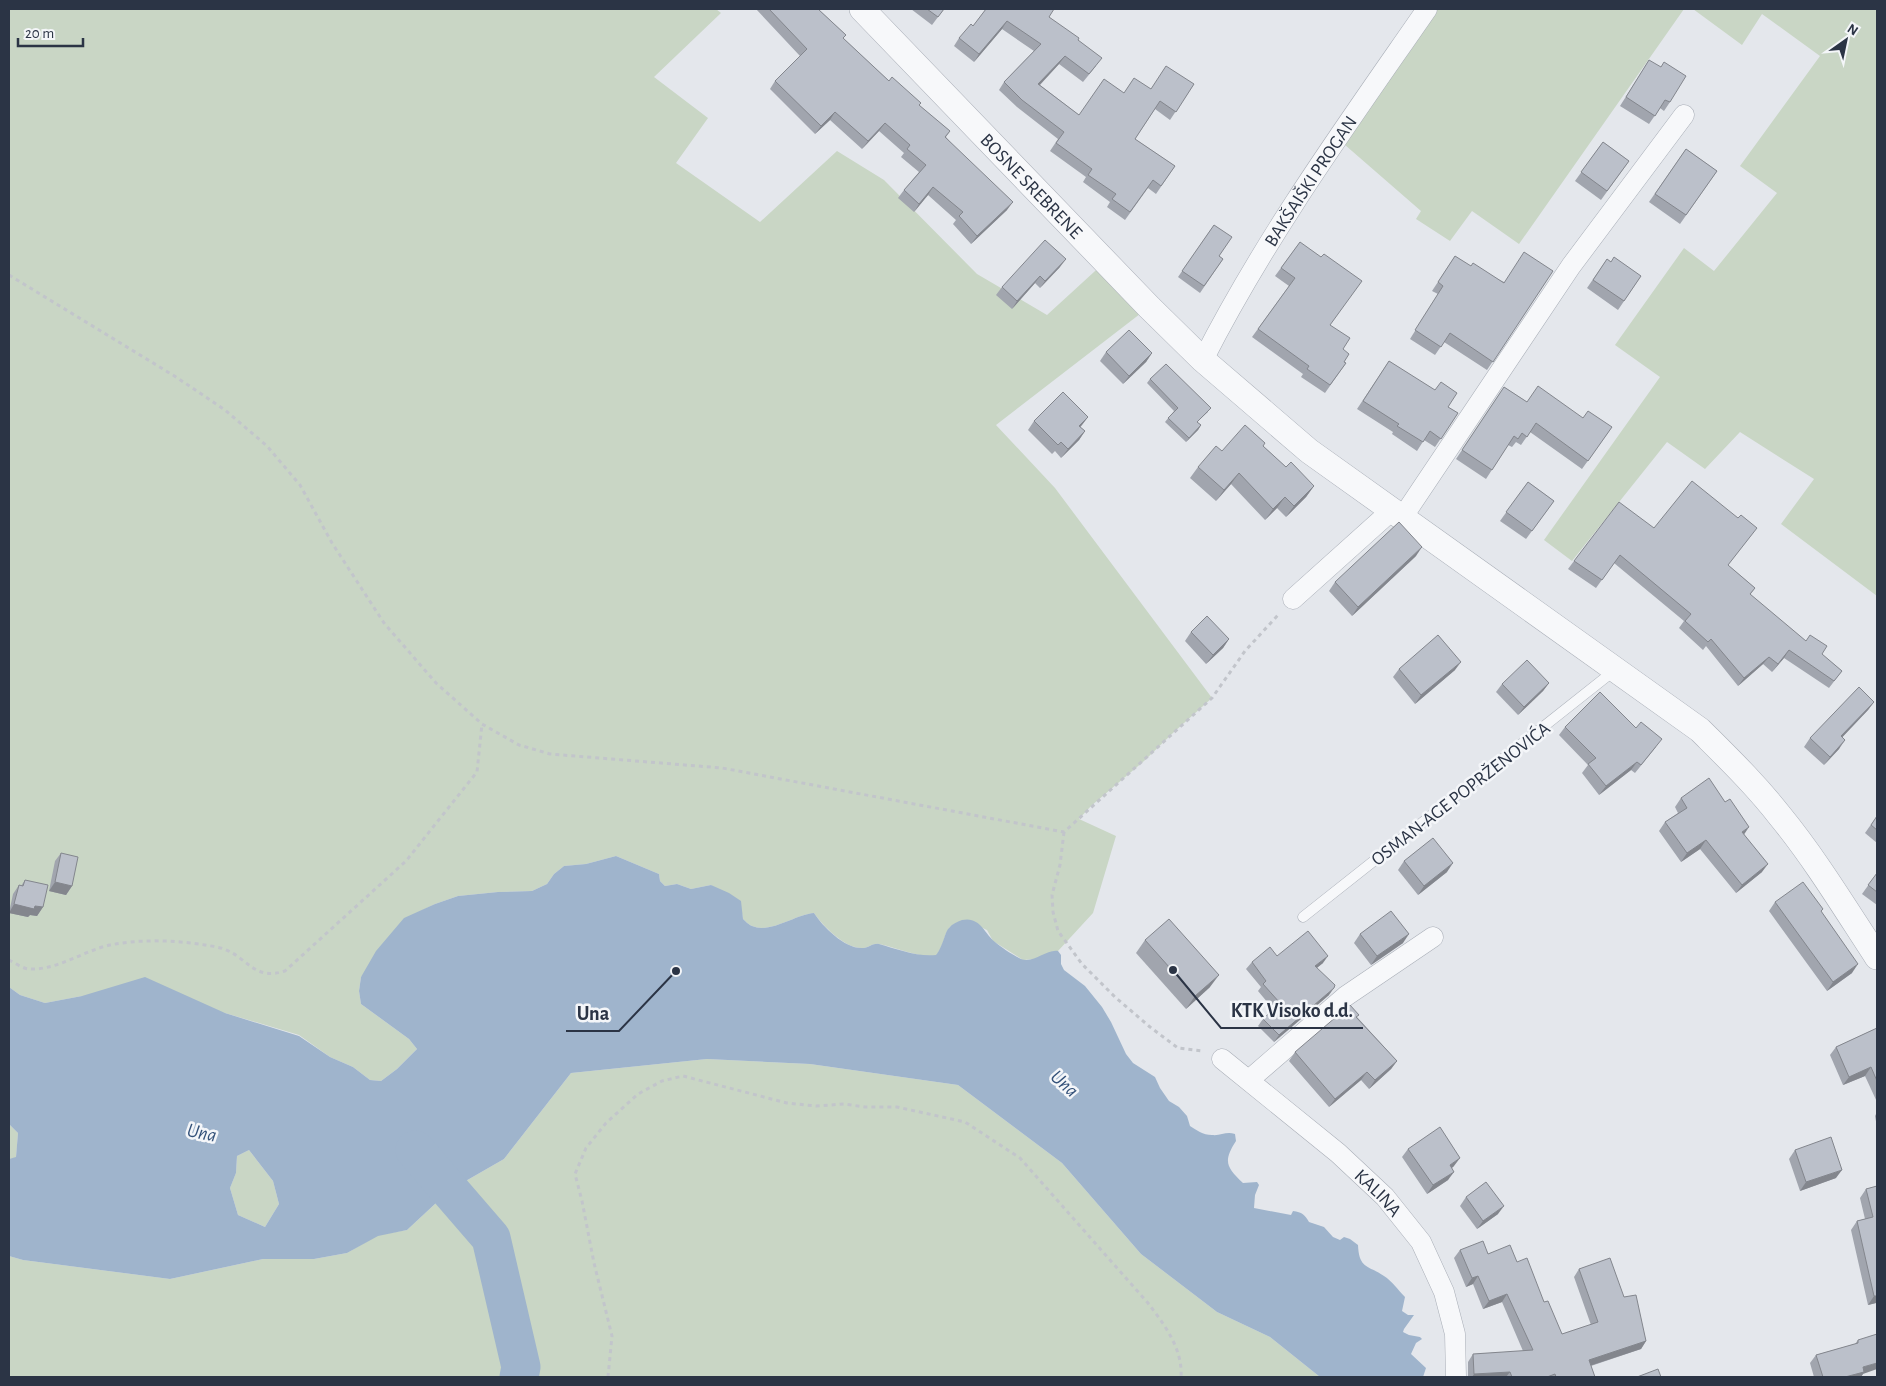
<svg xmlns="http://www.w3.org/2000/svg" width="1886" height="1386" viewBox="0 0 1886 1386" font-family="'Alegreya Sans',sans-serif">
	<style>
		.green { fill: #c9d6c5 }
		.water { fill: #9fb4cc; fill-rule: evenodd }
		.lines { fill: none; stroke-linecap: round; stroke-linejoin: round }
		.river { stroke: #9fb4cc; stroke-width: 39 }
		.service-casing { stroke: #a9aeb7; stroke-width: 11 }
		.minor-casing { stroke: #a9aeb7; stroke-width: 21 }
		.tertiary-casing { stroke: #a9aeb7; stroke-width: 26 }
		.path { stroke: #c2c5cb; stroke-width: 3; stroke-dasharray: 4 4; stroke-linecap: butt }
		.service { stroke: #f7f8fa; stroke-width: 10 }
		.minor { stroke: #f7f8fa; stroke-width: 20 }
		.tertiary { stroke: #f7f8fa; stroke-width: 25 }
		.wall { fill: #a1a5ae }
		.shaded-wall { fill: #83868d }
		.building { fill: #bbc0ca; stroke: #83868d }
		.labels { text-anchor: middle; stroke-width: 5; stroke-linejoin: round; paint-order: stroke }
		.street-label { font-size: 19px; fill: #2b3445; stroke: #f4f6f9 }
		.water-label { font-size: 20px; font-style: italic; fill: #34527a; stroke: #f4f6f9 }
		.leader { fill: none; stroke: #2b3445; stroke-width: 2 }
		.callout-dot { fill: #2b3445; stroke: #f4f6f9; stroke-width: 2 }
		.callout-label { font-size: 20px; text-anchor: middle; font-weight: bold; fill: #2b3445; stroke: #f4f6f9; stroke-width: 5; stroke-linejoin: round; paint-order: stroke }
	</style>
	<rect width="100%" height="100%" fill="#e4e7ec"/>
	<g class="green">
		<path d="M9,9H716L721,13L654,77L708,118L676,163L760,222L837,151L884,180L977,274L1047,315L1106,261L1149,307L996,425L1055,488L1212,698L1174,732L1144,761L1091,806L1079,819L1116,836L1093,913L1058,951H1054L1036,959L1023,960L993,941L987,930L965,920C939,927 950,937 936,956C916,957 898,948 879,944C873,943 870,947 864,948C846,950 823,926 814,913C796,914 771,934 752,926C749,925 745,921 743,919L741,908L711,885L691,889L677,884L665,886L660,881L659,874L616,856L586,864L564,866L554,874L547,884L532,891L498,892L458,896L435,904L421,911L361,977L359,991L361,1004L409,1039L417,1049L397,1069L381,1081L370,1080L353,1067L330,1057L299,1035L225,1013L82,996L45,1003L20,995L9,987Z"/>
		<polygon points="1427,9 1684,9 1519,244 1472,211 1450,241 1416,219 1421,211 1337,138"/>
		<polygon points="1693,9 1877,9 1877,596 1781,524 1814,479 1740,432 1705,469 1667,442 1572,561 1544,540 1660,377 1615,345 1684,248 1714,271 1777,193 1740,166 1820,56 1762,14 1742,45"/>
		<polygon points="707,1059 810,1064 958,1085 1062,1163 1141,1254 1217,1312 1270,1337 1320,1377 9,1377 9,1256 23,1260 170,1279 263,1259 314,1259 347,1253 378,1235 407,1230 450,1190 504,1159 571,1073"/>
		<polygon points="9,1124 18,1133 16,1158 9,1159"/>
		<polygon points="249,1150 273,1181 279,1204 265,1227 238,1215 230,1188 236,1173 237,1156"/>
	</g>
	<path class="water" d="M616,856L659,874L660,881L665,886L677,884L691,889L711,885L729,893L741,901L743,919C745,921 749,925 752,926C771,934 796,914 814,913C823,927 846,950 864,948C870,947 873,943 879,944C897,949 917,957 936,955C943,947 945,931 949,928C952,924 957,922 962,920C980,916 984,933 995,942C1002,948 1013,955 1021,959C1034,964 1046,949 1058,951L1061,955V964L1064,970L1085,986L1102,1007L1111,1022L1126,1054L1133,1063L1155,1077L1160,1088L1169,1101L1179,1107L1187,1116L1190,1126C1196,1130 1203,1135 1212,1135C1221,1136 1226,1131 1235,1134L1236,1141C1223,1161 1226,1167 1243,1183L1257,1182L1259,1185L1255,1195L1254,1208L1291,1215L1293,1211C1302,1212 1305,1215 1309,1222L1324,1227L1333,1237L1340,1240L1344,1237L1350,1239L1358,1245C1359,1269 1368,1265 1384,1276C1392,1281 1398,1290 1405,1297L1402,1311L1408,1315H1414L1404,1329L1403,1332L1409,1335L1420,1337L1422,1339L1416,1343L1411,1354L1426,1368L1423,1377H1320L1270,1337L1217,1312L1141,1254L1062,1163L958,1085L810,1064L707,1059L571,1073L504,1159L450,1190L407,1230L378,1236L347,1253L314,1259H263L170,1279L23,1260L9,1256V1159L16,1157L18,1133L9,1124V987L20,995L45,1003L82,996L145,977L225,1013L299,1036L330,1057L353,1067L370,1080L381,1081L397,1069L417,1049L409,1039L361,1004L359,991L361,977L376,951L404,918L435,904L458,896L498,892L532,891L547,884L554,874L564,866L586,864ZM249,1150L273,1181L279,1204L265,1227L238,1215L230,1188L236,1173L237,1156Z"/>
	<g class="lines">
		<polyline class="river" points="415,1150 491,1238 521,1367 519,1377"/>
		<g class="service-casing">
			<polyline id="service" points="1303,917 1615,670"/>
		</g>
		<g class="minor-casing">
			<g id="minor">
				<path id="s1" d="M1203,360C1266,236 1348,123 1427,9"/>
				<polyline points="1402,518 1571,266 1684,115"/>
				<polyline points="1293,599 1391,511"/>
				<path id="s2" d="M1222,1059L1338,1153L1385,1197L1421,1242L1444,1292L1455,1334L1456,1377"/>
				<polyline points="1249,1080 1346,996 1433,937"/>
			</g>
		</g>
		<g class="tertiary-casing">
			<g id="tertiary">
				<path id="s3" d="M862,9L1149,307L1203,360L1309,451L1700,730C1728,758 1756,785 1780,816C1816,860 1846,910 1877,957"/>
			</g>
		</g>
		<g class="path">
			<polyline points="9,275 176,377 225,410 267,446 300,485 332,543 384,623 436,683 482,724 519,745 550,754 722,768 1064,832 1212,698 1245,651 1279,614"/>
			<polyline points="1064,832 1060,865 1052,895 1053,912 1058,931 1082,964 1115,997 1150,1027 1178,1048 1203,1051"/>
			<path d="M9,960C15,963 23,969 30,969C58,970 83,951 110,945C140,939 174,940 205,945C211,946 218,947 224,949C248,958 254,981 285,971L406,861L477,772L482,724"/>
			<path d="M608,1377L612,1336L594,1263L582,1201L575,1174L586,1148L606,1123L638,1094L662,1081L683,1076L787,1103L816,1106L844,1104L865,1107H897L965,1122L1020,1158L1148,1303C1164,1324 1183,1349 1181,1377"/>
		</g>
		<use href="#service" class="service"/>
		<use href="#minor" class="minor"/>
		<use href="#tertiary" class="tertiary"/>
	</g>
	<g class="wall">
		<polygon points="756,9 818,9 846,35 843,38 889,81 950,131 946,137 1007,210 971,244 953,224 956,220 928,195 914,212 898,198 904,190 919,172 901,157 904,153 879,131 862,149 830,120 815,134 770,89 775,81 800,56"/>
		<polygon points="911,9 944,9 932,25"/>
		<polygon points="986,9 1049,17 1078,40 1096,66 1083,82 1059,64 1040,85 1079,115 1124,93 1151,89 1194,84 1170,120 1155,109 1135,139 1175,166 1156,194 1148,188 1125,220 1107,207 1110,202 1083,182 1086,177 1050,151 1058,139 1017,107 999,90 1004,82 1034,51 1002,29 974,62 954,46 959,38 973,26"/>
		<polygon points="1649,60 1670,102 1664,111 1660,108 1649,124 1620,106"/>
		<polygon points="1603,142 1629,161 1601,200 1575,181"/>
		<polygon points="1686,149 1717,171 1680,224 1649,202"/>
		<polygon points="1214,225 1219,256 1223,259 1200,293 1178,277"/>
		<polygon points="1300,242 1330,325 1343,349 1344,362 1346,363 1325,393 1301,377 1303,374 1252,337 1289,286 1275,276"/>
		<polygon points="1455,256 1470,266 1504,282 1553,271 1487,370 1444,342 1435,355 1410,339 1438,294 1432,291"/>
		<polygon points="1607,259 1611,262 1641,276 1618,310 1587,288"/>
		<polygon points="1060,267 1040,288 1035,283 1012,309 996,295 1002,287"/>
		<polygon points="1106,352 1152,353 1146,362 1123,384 1100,361"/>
		<polygon points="1389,361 1448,407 1458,413 1435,447 1424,440 1417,451 1392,434 1393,432 1357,409"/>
		<polygon points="1150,379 1208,412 1197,422 1201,425 1198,430 1186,442 1165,422 1174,411 1147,383"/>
		<polygon points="1504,387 1527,402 1612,427 1582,469 1530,432 1521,445 1516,442 1512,447 1508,445 1486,479 1456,459"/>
		<polygon points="1088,417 1080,427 1085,431 1079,440 1061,458 1055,451 1052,454 1028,430 1034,421"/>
		<polygon points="1263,446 1286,467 1314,486 1306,497 1286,517 1277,508 1265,520 1231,484 1216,501 1190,478 1198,467 1222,451"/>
		<polygon points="1528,482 1554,501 1526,539 1500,521"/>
		<polygon points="1654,528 1751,535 1728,565 1755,588 1750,595 1842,671 1829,688 1784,658 1772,672 1763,664 1738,686 1706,646 1703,650 1679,628 1684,621 1614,563 1596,588 1568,569 1574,561"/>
		<polygon points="1416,556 1352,616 1329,591 1335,582"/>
		<polygon points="1191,632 1229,639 1223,648 1206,664 1185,641"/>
		<polygon points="1399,669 1455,670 1415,704 1393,677"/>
		<polygon points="1549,683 1543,691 1518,715 1496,692 1502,684"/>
		<polygon points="1874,702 1868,710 1842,737 1839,749 1824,765 1804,747 1810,738"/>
		<polygon points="1565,727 1636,728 1656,747 1635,773 1631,770 1599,795 1582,773 1588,765 1559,735"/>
		<polygon points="1681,798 1744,834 1762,872 1736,893 1700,849 1681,862 1659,831 1665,822 1678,813 1675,807"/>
		<polygon points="1877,816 1877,843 1865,833"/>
		<polygon points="61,853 72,886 66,895 49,891 55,861"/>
		<polygon points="1404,861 1447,872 1418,895 1398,870"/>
		<polygon points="1877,873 1877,905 1862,894"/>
		<polygon points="25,880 43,907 37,916 30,915 28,917 9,913 13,894 19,885 21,886"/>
		<polygon points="1775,902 1823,909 1821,912 1852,973 1827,991 1769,911"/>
		<polygon points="1360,934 1403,943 1371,965 1354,943"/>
		<polygon points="1145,940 1210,987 1186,1009 1136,953"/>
		<polygon points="1277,956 1323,963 1317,968 1329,995 1274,1042 1258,1026 1263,1019 1273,1009 1258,991 1261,987 1246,969 1252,962"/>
		<polygon points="1357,1017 1397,1061 1391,1069 1369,1089 1361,1080 1329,1107 1289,1061 1295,1052"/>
		<polygon points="1877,1028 1877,1102 1865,1076 1843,1085 1830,1055 1836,1047"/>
		<polygon points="1877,1112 1877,1127 1875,1116"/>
		<polygon points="1408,1149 1454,1166 1452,1168 1448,1180 1427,1194 1402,1157"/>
		<polygon points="1795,1150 1836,1178 1800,1191 1789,1159"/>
		<polygon points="1877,1186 1877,1307 1876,1303 1868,1305 1851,1230 1857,1221 1865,1219 1860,1198 1866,1189"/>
		<polygon points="1466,1197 1498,1214 1477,1229 1460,1206"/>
		<polygon points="1460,1250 1488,1254 1517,1262 1544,1302 1562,1334 1591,1325 1574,1277 1579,1269 1624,1297 1646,1341 1641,1349 1591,1366 1595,1377 1468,1377 1468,1362 1473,1354 1523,1351 1502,1302 1483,1309 1473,1284 1466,1287 1454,1258"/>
		<polygon points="1858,1340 1863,1374 1861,1377 1814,1377 1810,1363 1816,1355 1855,1344"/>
	</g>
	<g class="shaded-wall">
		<polygon points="1007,21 1002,29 974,62 979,54"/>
		<polygon points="1065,56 1059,64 1033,92 1038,84"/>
		<polygon points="835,112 830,120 815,134 821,126"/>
		<polygon points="885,123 879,131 862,149 868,141"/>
		<polygon points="933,187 928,195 914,212 919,204"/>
		<polygon points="1013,202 1007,210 971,244 977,236"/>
		<polygon points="1066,259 1060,267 1040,288 1045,281"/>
		<polygon points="1040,276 1035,283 1012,309 1017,301"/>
		<polygon points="1152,353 1146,362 1123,384 1129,376"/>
		<polygon points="1088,417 1082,425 1073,435 1079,426"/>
		<polygon points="1201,425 1198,430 1186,442 1189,438"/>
		<polygon points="1085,431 1079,440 1061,458 1068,449"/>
		<polygon points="1239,473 1231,484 1216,501 1224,490"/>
		<polygon points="1314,486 1306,497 1286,517 1294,506"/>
		<polygon points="1285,497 1277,508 1265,520 1273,509"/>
		<polygon points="1422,547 1416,556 1352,616 1358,607"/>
		<polygon points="1229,639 1223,648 1206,664 1213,655"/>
		<polygon points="1789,650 1784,658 1772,672 1778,664"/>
		<polygon points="1769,657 1763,664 1738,686 1744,678"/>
		<polygon points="1461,662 1455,670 1415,704 1421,695"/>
		<polygon points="1549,683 1543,691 1518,715 1524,707"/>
		<polygon points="1874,702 1868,710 1835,745 1841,736"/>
		<polygon points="1845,740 1839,749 1824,765 1830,757"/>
		<polygon points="1637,762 1631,770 1599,795 1606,786"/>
		<polygon points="1749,827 1743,836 1742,832"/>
		<polygon points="1706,840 1700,849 1681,862 1687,853"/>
		<polygon points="1453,863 1447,872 1418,895 1424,886"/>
		<polygon points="1768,864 1762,872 1736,893 1742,885"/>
		<polygon points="55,882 72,886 66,895 49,891"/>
		<polygon points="14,904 35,906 43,907 37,916 30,915 28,917 9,913"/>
		<polygon points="1409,934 1403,943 1371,965 1377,956"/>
		<polygon points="1328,956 1323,963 1310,973 1315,966"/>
		<polygon points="1858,964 1852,973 1827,991 1833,982"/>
		<polygon points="1219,975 1210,987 1186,1009 1195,996"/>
		<polygon points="1334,988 1329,995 1274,1042 1279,1035"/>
		<polygon points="1397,1061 1391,1069 1369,1089 1375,1080"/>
		<polygon points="1871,1067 1865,1076 1843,1085 1849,1077"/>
		<polygon points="1367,1072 1361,1080 1329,1107 1335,1099"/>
		<polygon points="1460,1158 1454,1166 1444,1174 1450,1165"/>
		<polygon points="1842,1170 1836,1178 1800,1191 1806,1182"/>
		<polygon points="1454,1172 1448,1180 1427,1194 1433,1185"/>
		<polygon points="1504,1206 1498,1214 1477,1229 1483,1221"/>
		<polygon points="1478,1276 1473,1284 1466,1287 1472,1278"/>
		<polygon points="1507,1294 1502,1302 1483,1309 1489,1301"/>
		<polygon points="1874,1296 1877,1296 1877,1301 1876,1303 1868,1305"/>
		<polygon points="1646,1341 1641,1349 1583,1368 1589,1360"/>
		<polygon points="1877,1363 1877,1369 1863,1374 1861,1377 1845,1377 1863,1367"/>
		<polygon points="1510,1372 1506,1377 1472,1377 1474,1374"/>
	</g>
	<g class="building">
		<polygon points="769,9 818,9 846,35 843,38 889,81 892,77 921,103 919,105 950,131 945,137 1013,202 977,236 959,216 963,212 933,187 919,204 904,190 926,165 907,149 910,145 885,123 868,141 835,112 821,126 775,81 807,49"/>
		<polygon points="927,9 944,9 938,17"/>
		<polygon points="986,9 1054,9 1049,17 1079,38 1078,40 1102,58 1089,74 1065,56 1038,84 1079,115 1104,79 1124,93 1134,78 1151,89 1166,66 1194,84 1176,112 1160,101 1135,139 1175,166 1161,186 1153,180 1130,212 1112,199 1116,194 1088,175 1092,169 1056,143 1064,132 1022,100 1004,82 1041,44 1007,21 979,54 959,38 971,24 973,26"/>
		<polygon points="1649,60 1661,67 1664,62 1686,76 1670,102 1665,100 1655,116 1626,97"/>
		<polygon points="1603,142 1629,161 1607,191 1581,172"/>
		<polygon points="1686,149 1717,171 1686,215 1655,194"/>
		<polygon points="1214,225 1232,237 1219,256 1223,259 1204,286 1182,271"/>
		<polygon points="1045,240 1066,259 1045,281 1040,276 1017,301 1002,287"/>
		<polygon points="1300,242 1321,257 1324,254 1362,281 1330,325 1350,338 1343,349 1349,354 1344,362 1346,363 1330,385 1307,369 1309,366 1258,329 1295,278 1281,268"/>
		<polygon points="1524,252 1553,271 1493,362 1450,333 1441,347 1415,330 1443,286 1438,282 1455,256 1471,266 1473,263 1504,283"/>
		<polygon points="1614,257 1641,276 1624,301 1593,280 1607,259 1611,262"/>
		<polygon points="1129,330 1152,353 1129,376 1106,352"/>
		<polygon points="1389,361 1435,390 1441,382 1457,393 1448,407 1458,413 1441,439 1430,431 1423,442 1397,426 1399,424 1363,401"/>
		<polygon points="1166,364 1211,408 1197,422 1201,425 1189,438 1168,418 1178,408 1150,379"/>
		<polygon points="1538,386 1583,418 1588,411 1612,427 1588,461 1536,423 1527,437 1522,433 1518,439 1514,436 1492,470 1462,450 1504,387 1527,402"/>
		<polygon points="1063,392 1088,417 1079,426 1085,431 1068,449 1061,442 1058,445 1034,421"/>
		<polygon points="1245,425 1265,443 1263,446 1286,467 1291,462 1314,486 1294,506 1285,497 1273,509 1239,473 1224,490 1198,467 1216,446 1222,451"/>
		<polygon points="1692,481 1738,518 1741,515 1757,528 1728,565 1755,588 1750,594 1806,641 1810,635 1827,646 1822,654 1842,671 1834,681 1789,650 1778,664 1769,657 1744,678 1711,639 1708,642 1685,621 1691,614 1620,555 1602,580 1574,561 1619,502 1654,528"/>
		<polygon points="1528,482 1554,501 1532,531 1506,512"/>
		<polygon points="1399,522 1422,547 1358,607 1335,582"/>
		<polygon points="1207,616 1229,639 1213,655 1191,632"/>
		<polygon points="1438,635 1461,662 1421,695 1399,669"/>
		<polygon points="1527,660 1549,683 1524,707 1502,684"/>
		<polygon points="1859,687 1874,702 1841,736 1845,740 1830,757 1810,738"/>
		<polygon points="1600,692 1636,728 1641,722 1662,739 1641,765 1637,762 1606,786 1588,764 1596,758 1565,727"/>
		<polygon points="1709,778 1725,802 1730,799 1749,827 1742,832 1768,864 1742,885 1706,840 1687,853 1665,822 1687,808 1681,798"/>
		<polygon points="1877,816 1877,830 1871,825"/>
		<polygon points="1433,838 1453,863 1424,886 1404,861"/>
		<polygon points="61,853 78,857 72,886 55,882"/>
		<polygon points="1877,873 1877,892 1868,885"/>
		<polygon points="25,880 48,885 43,907 35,906 34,909 14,904 19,885 23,886"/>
		<polygon points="1803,882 1823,909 1821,911 1858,964 1833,982 1775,902"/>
		<polygon points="1391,911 1409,934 1377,956 1360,934"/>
		<polygon points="1169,919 1219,975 1195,996 1145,940"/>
		<polygon points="1308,931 1328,956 1315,966 1335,985 1334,988 1279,1035 1263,1019 1280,1003 1263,984 1266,981 1252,962 1270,947 1277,956"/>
		<polygon points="1350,1005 1359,1015 1356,1017 1397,1061 1375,1080 1367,1072 1335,1099 1295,1052"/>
		<polygon points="1877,1028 1877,1081 1871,1067 1849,1077 1836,1047"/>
		<polygon points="1440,1127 1460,1158 1450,1165 1454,1172 1433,1185 1408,1149"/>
		<polygon points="1831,1137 1842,1170 1806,1182 1795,1150"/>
		<polygon points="1486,1182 1504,1206 1483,1221 1466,1197"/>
		<polygon points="1877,1186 1877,1296 1874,1296 1857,1221 1873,1217 1866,1189"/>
		<polygon points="1483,1241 1488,1254 1510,1245 1517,1262 1527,1258 1544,1302 1548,1301 1562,1334 1598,1322 1579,1269 1610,1258 1624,1297 1636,1295 1646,1341 1589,1360 1595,1377 1556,1377 1555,1374 1547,1377 1512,1377 1510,1372 1474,1374 1473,1354 1533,1350 1507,1294 1489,1301 1478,1276 1472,1278 1460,1250"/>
		<polygon points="1877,1334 1877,1363 1863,1367 1864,1372 1845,1377 1823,1377 1816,1355 1858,1343 1858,1340"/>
		<polygon points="1658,1369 1661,1377 1637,1377"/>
	</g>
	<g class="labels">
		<g class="street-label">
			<text dy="7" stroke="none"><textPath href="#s1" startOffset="209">BAKŠAIŠKI PROGAN</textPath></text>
			<text dy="7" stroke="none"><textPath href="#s3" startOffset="245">BOSNE SREBRENE</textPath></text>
			<text transform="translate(1460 793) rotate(-38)" y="7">OSMAN-AGE POPRŽENOVIĆA</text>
			<text dy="7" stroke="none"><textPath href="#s2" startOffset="206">KALINA</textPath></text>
		</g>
		<g class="water-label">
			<text transform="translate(1065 1083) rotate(42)" y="7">Una</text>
			<text transform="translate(202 1132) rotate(12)" y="7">Una</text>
		</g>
	</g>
	<path class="leader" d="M1173 970L1221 1028H1363M676 971L619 1031H566"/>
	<g class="callout-dot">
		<circle cx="1173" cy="970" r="5"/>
		<circle cx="676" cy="971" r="5"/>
	</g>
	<g class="callout-label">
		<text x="1292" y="1017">KTK Visoko d.d.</text>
		<text x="593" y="1020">Una</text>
	</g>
	<rect width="1886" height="1386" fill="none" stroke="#2b3445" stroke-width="20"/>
	<g transform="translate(1846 40) rotate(33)" stroke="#f4f6f9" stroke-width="4" paint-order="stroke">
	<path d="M0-4L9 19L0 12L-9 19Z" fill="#2b3445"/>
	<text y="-8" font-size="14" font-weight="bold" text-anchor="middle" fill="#2b3445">N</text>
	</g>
	<path d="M18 38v8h65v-8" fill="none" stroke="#2b3445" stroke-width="2.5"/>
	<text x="25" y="38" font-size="15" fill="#2b3445" stroke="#f4f6f9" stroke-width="4" paint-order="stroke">20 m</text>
</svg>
